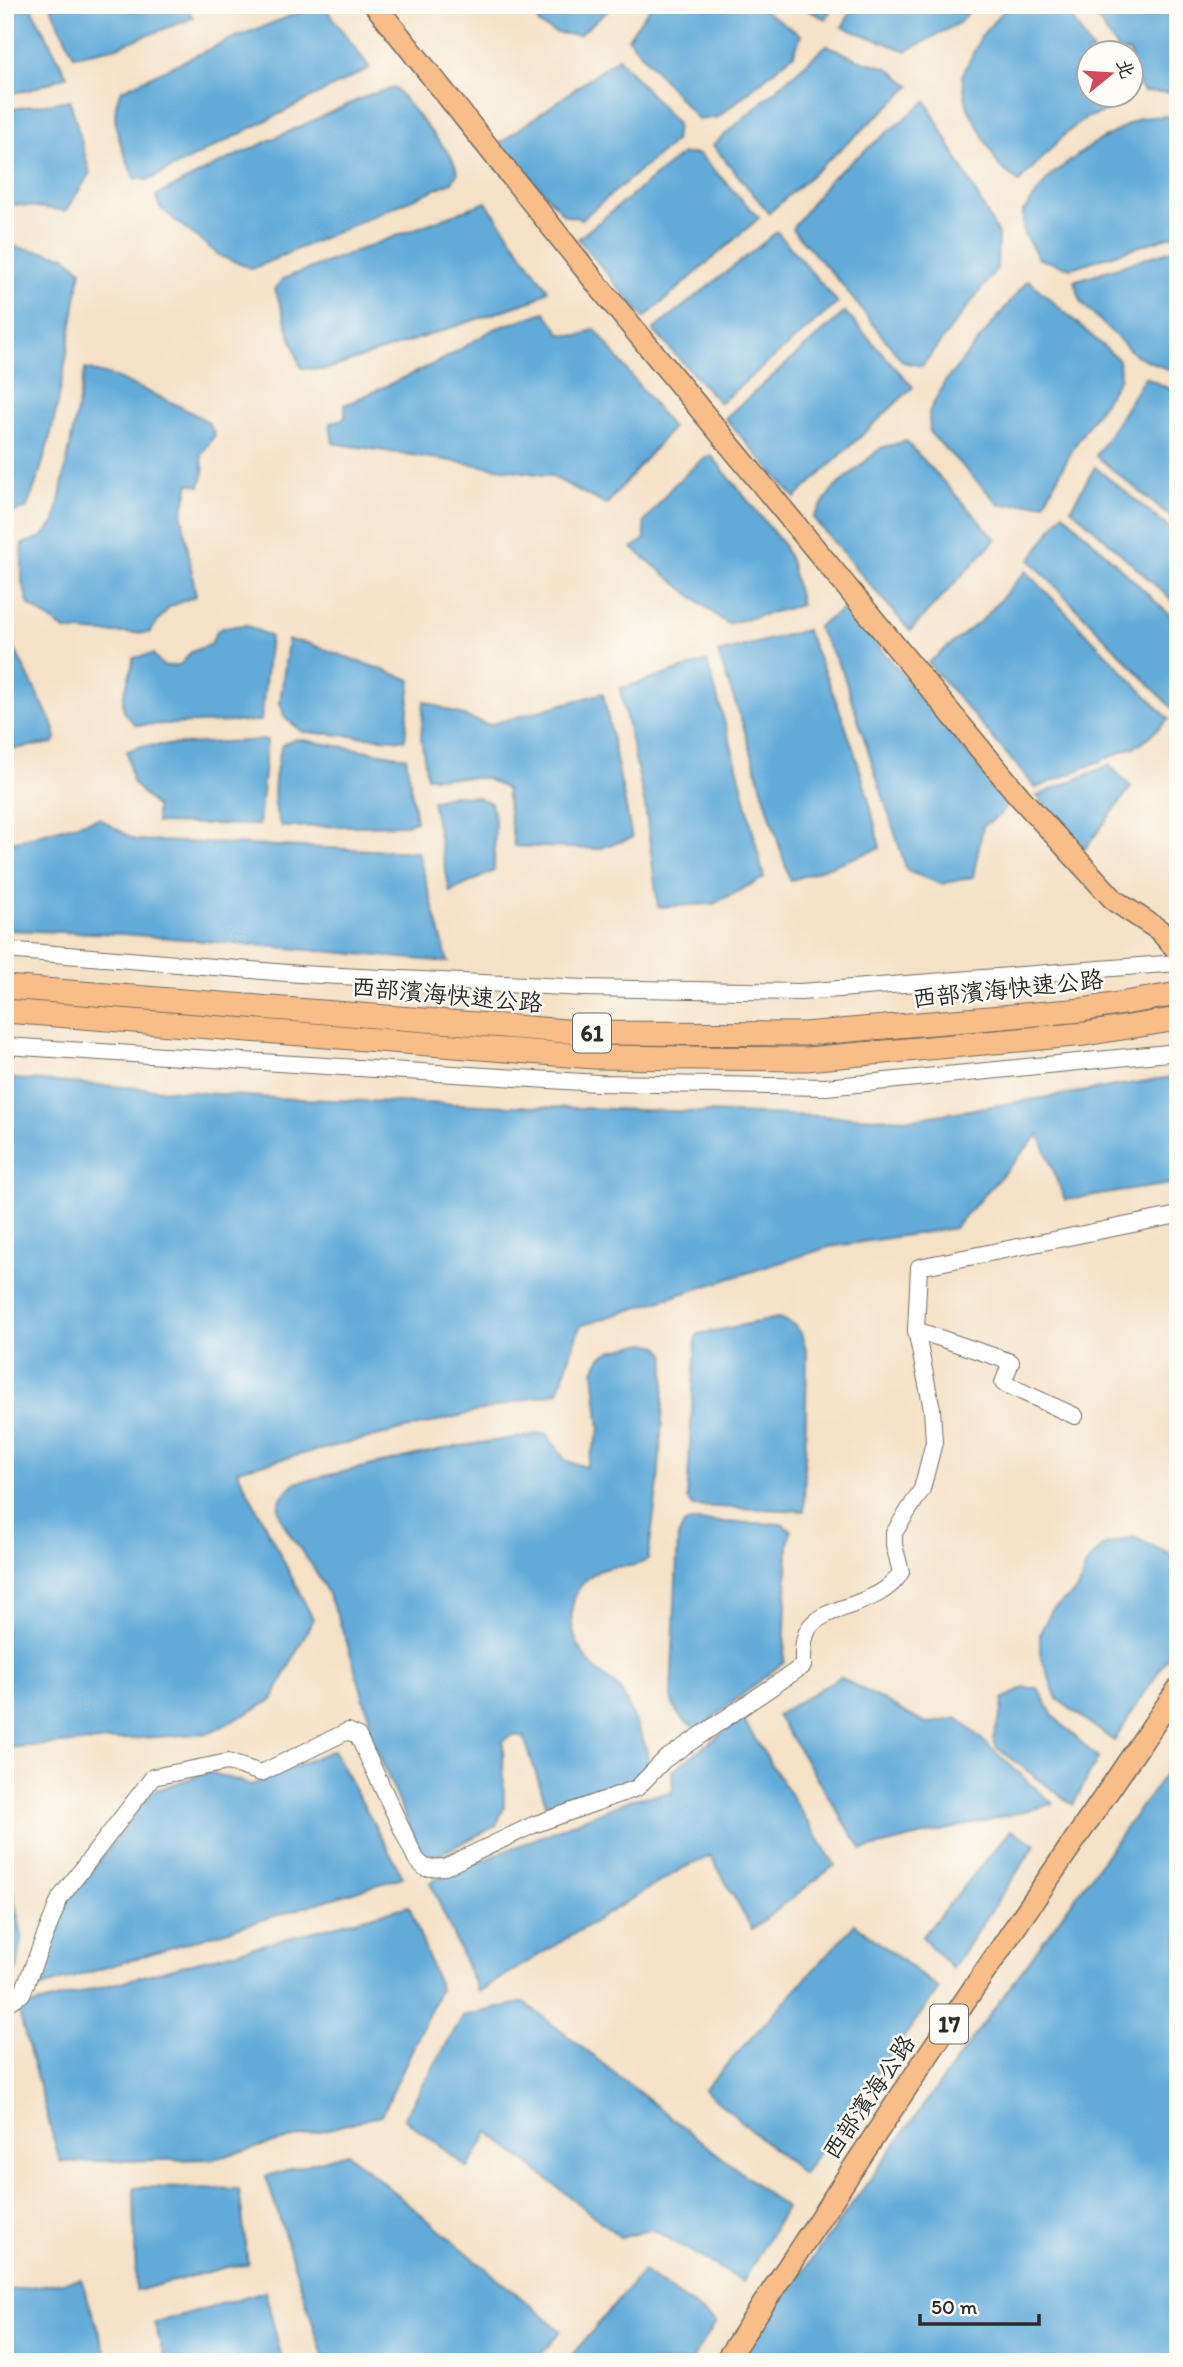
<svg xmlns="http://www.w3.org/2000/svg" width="1183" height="2367" viewBox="0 0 1183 2367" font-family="Itim,'LXGW WenKai TC',sans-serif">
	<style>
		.water { fill: #62abd9; stroke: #466b82; stroke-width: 2 }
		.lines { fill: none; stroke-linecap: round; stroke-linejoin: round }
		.minor-casing { stroke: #716b61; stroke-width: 18 }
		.major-casing { stroke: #716b61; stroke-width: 24 }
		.highway-casing { stroke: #716b61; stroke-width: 25 }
		.minor { stroke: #fff; stroke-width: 16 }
		.major { stroke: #f8bd88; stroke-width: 21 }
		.highway { stroke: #f8bd88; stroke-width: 23 }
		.labels { text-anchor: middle; stroke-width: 5; stroke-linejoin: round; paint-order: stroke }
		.shield { fill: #fdfcf7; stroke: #6a6a68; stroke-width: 2 }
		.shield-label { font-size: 23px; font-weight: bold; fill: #2b2b2b }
		.street-label { font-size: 24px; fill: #2b2b2b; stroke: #fdfcf7 }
	</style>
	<rect width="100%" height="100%" fill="#fdfcf7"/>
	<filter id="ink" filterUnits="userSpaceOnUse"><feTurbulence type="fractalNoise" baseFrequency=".0143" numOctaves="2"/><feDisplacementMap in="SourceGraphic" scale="14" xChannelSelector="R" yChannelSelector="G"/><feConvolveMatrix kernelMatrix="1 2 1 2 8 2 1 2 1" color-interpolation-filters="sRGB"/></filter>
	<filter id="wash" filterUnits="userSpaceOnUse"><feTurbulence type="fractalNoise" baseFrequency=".00686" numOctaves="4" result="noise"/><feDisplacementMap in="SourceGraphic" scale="28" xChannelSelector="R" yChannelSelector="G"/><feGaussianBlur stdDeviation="1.57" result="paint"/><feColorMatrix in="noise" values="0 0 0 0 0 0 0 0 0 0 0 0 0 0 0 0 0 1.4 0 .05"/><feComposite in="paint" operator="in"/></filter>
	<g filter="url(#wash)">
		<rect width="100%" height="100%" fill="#f4e1c6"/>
		<g class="water">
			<polygon points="5,5 30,5 67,76 30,90 5,94"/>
			<polygon points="50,5 185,5 193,18 114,48 74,56"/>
			<path d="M319,5H323L370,68L149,180L134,178C124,151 105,118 122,90L233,38Z"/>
			<polygon points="538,5 615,5 579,35 556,33 539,24 536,11"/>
			<polygon points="652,5 750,5 760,8 801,35 794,54 718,117 698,120 628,38"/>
			<polygon points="797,5 834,5 826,19"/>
			<polygon points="855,5 975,5 959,23 907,51 842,27"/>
			<polygon points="1008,5 1064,5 1093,52 1088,52 1088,94 1115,95 1110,110 1086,118 1066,133 1019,182 999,166 967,106 962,76 982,35"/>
			<polygon points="1089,5 1178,5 1178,93 1143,91 1131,71 1130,52 1119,52"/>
			<polygon points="827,45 857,59 888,68 911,86 769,213 713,145"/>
			<polygon points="618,58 677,124 675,141 582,219 564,215 500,143"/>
			<polygon points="395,88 451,156 458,172 452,182 252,269 220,256 160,208 156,196 220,163 371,94"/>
			<polygon points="70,100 90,173 66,211 5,203 5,110"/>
			<polygon points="926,101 998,234 997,269 922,366 903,362 839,281 792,229 830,179"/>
			<polygon points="1178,115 1178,234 1071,268 1039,259 1023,232 1023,212 1051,175 1093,144 1140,118"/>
			<polygon points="682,154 699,154 759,218 644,318 578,239"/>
			<polygon points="486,202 548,290 534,300 325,370 301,368 275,289 282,279"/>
			<polygon points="777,232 838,303 720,403 653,330"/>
			<path d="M5,245L65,256L81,270C67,349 58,434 26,509L5,514Z"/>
			<polygon points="1178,248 1178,374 1135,355 1082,303 1074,281"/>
			<polygon points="1028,280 1119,360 1120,378 1075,445 1044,503 1000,505 930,433 929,412 944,383"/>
			<polygon points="545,312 561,334 579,336 595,329 672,428 606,505 551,476 333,443 330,423 345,418 345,405 442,360 494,329"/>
			<polygon points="845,312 913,387 795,498 725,418"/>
			<polygon points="85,369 115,377 175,404 207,421 215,435 201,455 204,472 200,486 189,483 182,515 196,596 169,607 149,633 104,633 65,630 29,605 22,582 22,544 42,537 55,522"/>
			<polygon points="1145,377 1178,393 1178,523 1096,456"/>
			<polygon points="906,441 996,539 910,631 813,518 832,490 881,448"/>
			<polygon points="711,455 782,543 790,560 801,605 727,624 632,548 645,539 644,523 671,488 698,463"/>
			<polygon points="1095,467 1178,535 1178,606 1071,508"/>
			<polygon points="1063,513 1178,623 1178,704 1173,709 1030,560"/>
			<polygon points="5,548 8,554 11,612 5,615"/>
			<polygon points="1026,571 1169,719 1141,744 1036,788 928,663 984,618"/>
			<polygon points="846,607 1007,801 1001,814 983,826 973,877 941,884 907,871 842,670 817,627"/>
			<path d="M246,625L270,636L261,721L136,725C132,721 126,716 124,711C119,696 133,675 133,658L153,654L163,666C191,667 179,658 194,651C199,648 206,647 211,644L217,631L225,627Z"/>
			<path d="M806,630C838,700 865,773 880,848L790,881L742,722L718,653Z"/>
			<polygon points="6,632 54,727 56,739 53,743 5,750"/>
			<polygon points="288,640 307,643 411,680 405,740 303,732 285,718 280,703"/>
			<polygon points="707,661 739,773 764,878 713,904 658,907 645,805 620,689"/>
			<polygon points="603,693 632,838 597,849 514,846 506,789 485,778 427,777 421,737 424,701 488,725"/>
			<path d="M296,739L406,757L416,821L404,825L282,827C269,803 275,771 282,745Z"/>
			<polygon points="267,740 259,825 156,823 156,807 132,782 127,751 142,746"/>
			<polygon points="1109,765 1131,787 1085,849 1037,796"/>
			<polygon points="453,795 477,797 491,803 495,820 494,871 450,892 432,801"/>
			<polygon points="99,818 135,840 418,852 448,962 124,934 5,930 5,844"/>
			<polygon points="1178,1076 1178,1183 1065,1200 1039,1134 954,1228 829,1247 580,1326 558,1392 237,1470 313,1619 272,1700 210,1733 5,1748 5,1078 273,1098 913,1119"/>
			<path d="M778,1318C800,1325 803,1332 807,1355L804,1511L693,1506L687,1499L696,1337L699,1334Z"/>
			<path d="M645,1343L659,1346L666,1356L658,1484L648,1559C631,1572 612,1561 593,1574C558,1600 570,1646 598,1672C604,1678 613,1682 619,1689C624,1695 646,1744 647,1753C648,1759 646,1768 645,1774L629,1784L557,1806L547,1807L524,1737L513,1735L503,1741L504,1807L496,1826L432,1858H426L417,1843L370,1735L369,1717C354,1666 342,1615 315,1570C305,1554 276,1522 279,1504C280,1496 289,1488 295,1483L442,1449L546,1433L566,1461L586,1467L600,1430L594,1370L601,1357L611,1351Z"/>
			<path d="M690,1521L782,1524L791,1531L788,1544L784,1662L699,1729C682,1721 675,1715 671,1696L678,1536L684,1525Z"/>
			<polygon points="1133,1537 1178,1558 1178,1641 1114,1741 1057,1699 1040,1653 1040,1633 1052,1610 1078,1590 1086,1565 1103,1546"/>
			<polygon points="840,1677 926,1724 958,1718 1053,1804 862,1850 777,1715"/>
			<polygon points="1024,1688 1038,1688 1053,1716 1098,1758 1073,1805 997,1748 993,1738 1002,1712 1003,1699"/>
			<polygon points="742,1718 835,1865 752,1929 711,1856 683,1868 478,1992 430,1882 632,1799 673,1792 672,1771"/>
			<polygon points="333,1750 403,1877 32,1990 66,1903 153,1791 209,1772 252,1785"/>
			<polygon points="1178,1756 1178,2362 737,2362"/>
			<polygon points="1011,1830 1036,1844 952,1969 922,1937"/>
			<polygon points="5,1855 22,1937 17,1970 5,1972"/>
			<polygon points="409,1906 440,1989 382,2115 213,2159 60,2162 18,2009"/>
			<polygon points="855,1924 939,1989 803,2174 704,2090"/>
			<polygon points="524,2002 786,2208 743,2282 652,2229 621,2238 489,2132 468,2168 404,2118 463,2016"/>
			<polygon points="347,2153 561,2331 535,2362 325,2362 266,2176"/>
			<polygon points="134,2187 239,2189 248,2265 231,2266 136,2291"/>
			<polygon points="643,2271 716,2322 691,2362 566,2362"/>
			<polygon points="81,2279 109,2362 5,2362 5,2291"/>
			<polygon points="265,2291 283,2362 166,2362 154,2323"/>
		</g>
	</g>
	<g filter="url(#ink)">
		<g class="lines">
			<g class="minor-casing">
				<g id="minor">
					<polyline points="5,950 300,974 584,988 800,992 1178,963"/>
					<polyline points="5,1046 598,1083 826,1087 1178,1052"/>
					<polyline points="916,1330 1011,1362 1003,1383 1075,1416"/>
					<path d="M5,2004L22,1994L60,1898L153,1777L228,1762L261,1773L348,1731L358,1736L416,1859L425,1868L445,1867L533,1825L637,1788L664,1760L803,1666C803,1655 802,1639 809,1628C825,1604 882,1607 901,1572L894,1545V1533L922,1489L934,1442L932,1409L916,1330L919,1267L1178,1215"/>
				</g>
			</g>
			<g class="major-casing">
				<g id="major">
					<polyline points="375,5 601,289 1019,796 1115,901 1159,930 1178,951"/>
					<polyline points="725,2362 932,2049 1178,1689"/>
				</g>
			</g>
			<g class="highway-casing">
				<g id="highway">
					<polyline points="5,987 591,1033 804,1034 1082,1010 1178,994"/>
					<polyline points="5,1011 594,1057 806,1059 1085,1034 1178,1019"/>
				</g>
			</g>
			<use href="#minor" class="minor"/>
			<use href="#major" class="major"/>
			<use href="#highway" class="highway"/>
		</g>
	</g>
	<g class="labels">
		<g class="shield">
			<rect x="573" y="1013.5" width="38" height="39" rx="5"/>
			<rect x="930" y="2004.5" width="38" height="39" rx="5"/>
		</g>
		<g class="shield-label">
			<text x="592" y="1041">61</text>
			<text x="949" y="2032">17</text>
		</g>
		<g class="street-label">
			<text transform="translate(1008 989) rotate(-6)" y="8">西部濱海快速公路</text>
			<text transform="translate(447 995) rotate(5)" y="8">西部濱海快速公路</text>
			<text transform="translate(869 2097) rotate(-56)" y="8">西部濱海公路</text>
		</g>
	</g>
	<rect width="1183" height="2367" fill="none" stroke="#fdfcf7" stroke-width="28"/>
	<g transform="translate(1110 74) rotate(72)"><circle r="33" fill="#fdfcf7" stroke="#a9a8a5" stroke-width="2"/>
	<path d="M0-5L12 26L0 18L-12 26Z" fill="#d1495b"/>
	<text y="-10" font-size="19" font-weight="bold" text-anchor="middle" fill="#2b2b2b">北</text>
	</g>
	<path d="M920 2314v10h119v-10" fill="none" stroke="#2b2b2b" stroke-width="3.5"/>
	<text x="931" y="2314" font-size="21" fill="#2b2b2b" stroke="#fdfcf7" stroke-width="5" paint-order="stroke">50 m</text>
</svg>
